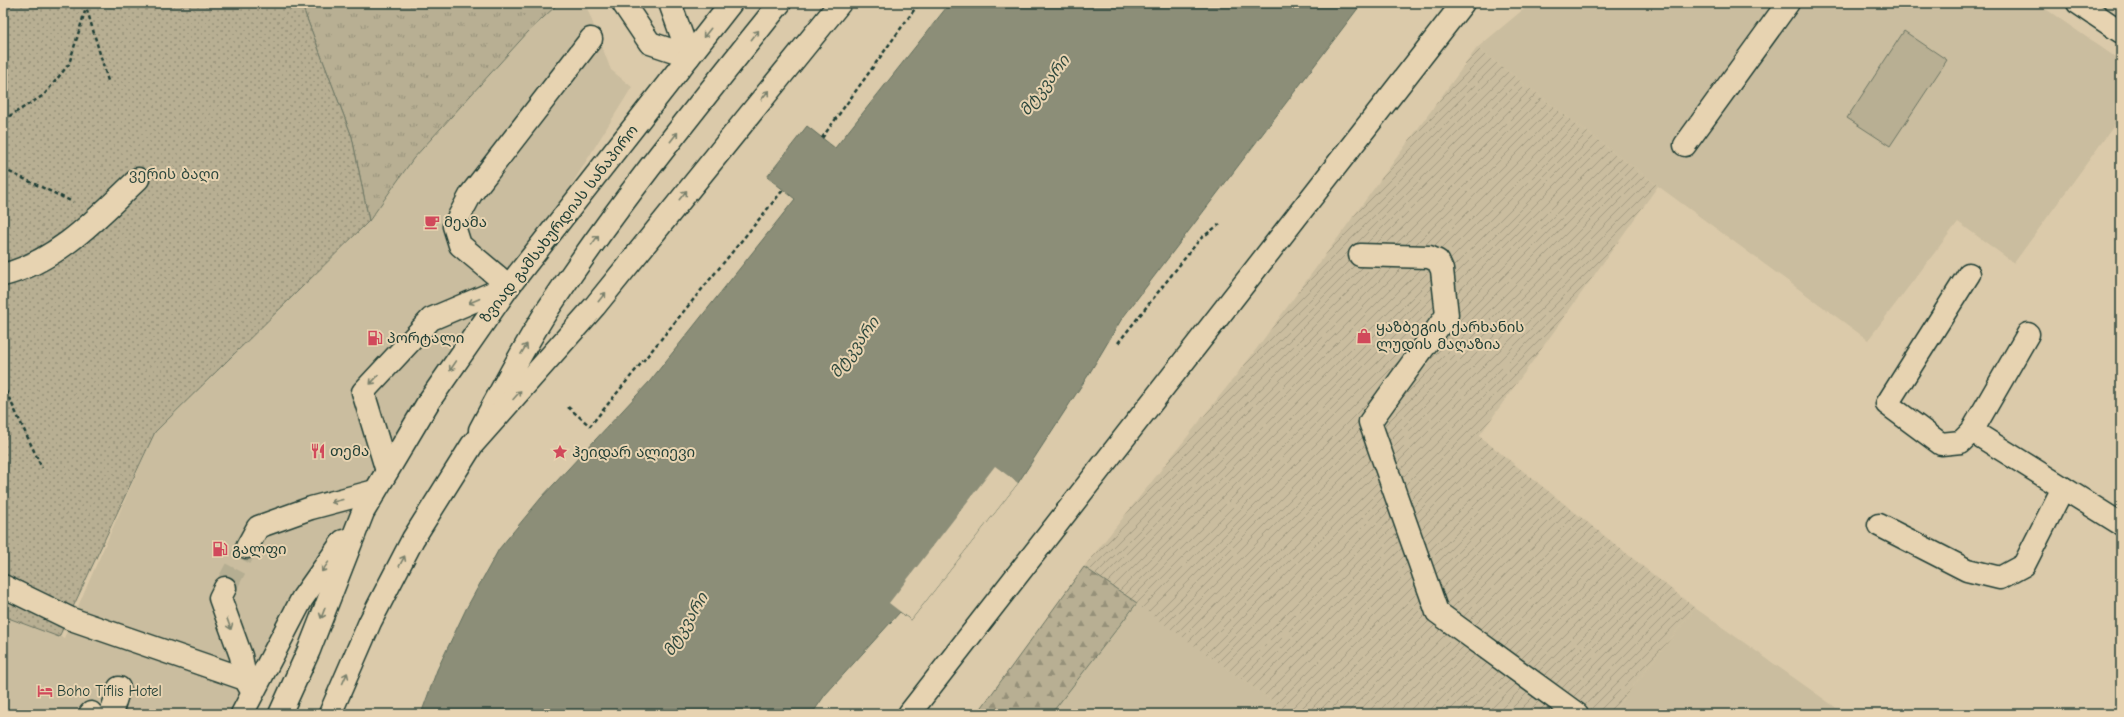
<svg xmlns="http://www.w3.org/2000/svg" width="2124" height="717" viewBox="0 0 2124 717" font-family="'Comic Neue','Noto Sans Georgian',sans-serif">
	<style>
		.built { fill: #cabd9f }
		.industrial { fill: url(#industrial-furrows) }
		.grass { fill: url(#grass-tufts); stroke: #6c7664 }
		.forest { fill: url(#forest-firs); stroke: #6c7664 }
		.park { fill: url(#park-dots); stroke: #6c7664 }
		.garden { fill: #b8af93; stroke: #6c7664 }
		.water { fill: #8c8e78; stroke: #606e5d }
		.pier { fill: #dbcaaa }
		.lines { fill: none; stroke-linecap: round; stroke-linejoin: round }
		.minor-tunnel { stroke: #b5ae92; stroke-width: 22; stroke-dasharray: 22 11; stroke-linecap: butt }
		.minor-casing { stroke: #1f3d34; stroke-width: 25 }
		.major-casing { stroke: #1f3d34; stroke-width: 25 }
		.highway-casing { stroke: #1f3d34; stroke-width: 25 }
		.path { stroke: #1f3d34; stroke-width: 2.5; stroke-dasharray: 4 3; stroke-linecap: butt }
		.minor { stroke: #e7d3b1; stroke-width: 22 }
		.major { stroke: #e7d3b1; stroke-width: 22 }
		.highway { stroke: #e7d3b1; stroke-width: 22 }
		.oneway { stroke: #79806c }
		.labels { text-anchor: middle; stroke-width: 4; stroke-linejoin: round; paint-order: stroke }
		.park-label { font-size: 15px; fill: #2e483e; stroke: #e7d3b1 }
		.poi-label { font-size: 15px; fill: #1f3d34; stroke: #e7d3b1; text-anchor: start }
		.street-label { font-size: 15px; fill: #1f3d34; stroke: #e7d3b1 }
		.water-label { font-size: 16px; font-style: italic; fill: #2f493e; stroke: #e7d3b1 }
	</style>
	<defs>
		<pattern id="industrial-furrows" width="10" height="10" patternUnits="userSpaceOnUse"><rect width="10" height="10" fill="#cabd9f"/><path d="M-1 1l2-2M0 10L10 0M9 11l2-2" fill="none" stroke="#a39b82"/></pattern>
		<pattern id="grass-tufts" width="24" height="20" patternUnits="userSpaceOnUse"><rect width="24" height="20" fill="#b8af93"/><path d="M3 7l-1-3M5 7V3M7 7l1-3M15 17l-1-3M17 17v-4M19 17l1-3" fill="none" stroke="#959079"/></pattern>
		<pattern id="forest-firs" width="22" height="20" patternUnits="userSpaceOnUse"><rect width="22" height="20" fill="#b8af93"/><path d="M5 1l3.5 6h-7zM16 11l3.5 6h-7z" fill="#959079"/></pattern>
		<pattern id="park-dots" width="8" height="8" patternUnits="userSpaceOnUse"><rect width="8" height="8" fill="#b8af93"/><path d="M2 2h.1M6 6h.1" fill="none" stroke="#959079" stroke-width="1.8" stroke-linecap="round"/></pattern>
	</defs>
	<rect width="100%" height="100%" fill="#dbcaaa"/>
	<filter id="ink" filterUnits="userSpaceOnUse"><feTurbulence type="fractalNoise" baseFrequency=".025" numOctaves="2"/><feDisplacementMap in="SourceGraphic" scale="8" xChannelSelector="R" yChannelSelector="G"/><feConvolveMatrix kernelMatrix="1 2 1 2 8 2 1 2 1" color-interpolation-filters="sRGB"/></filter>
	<g filter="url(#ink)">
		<g class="built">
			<polygon points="559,3 585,3 611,70 632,87 509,286 363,512 253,714 3,714 3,616 64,638 155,432 369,221 413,159 528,32"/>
			<polygon points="1531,3 2037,3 2121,61 2121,116 2014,263 1958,222 1868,340 1658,186 1477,48"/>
			<polygon points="1137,603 1291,714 1051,714"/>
			<polygon points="1695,608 1845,714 1611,714"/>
		</g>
		<polygon class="industrial" points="1477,48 1658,186 1479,436 1695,608 1611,714 1291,714 1084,567 1249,359"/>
		<polygon class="grass" points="301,3 559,3 528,32 413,159 369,221 352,137"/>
		<polygon class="forest" points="1084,567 1137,603 1051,714 977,714"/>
		<polygon class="park" points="3,3 301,3 352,137 369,221 155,432 59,637 3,616"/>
		<polygon class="garden" points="1904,31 1947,60 1890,146 1847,118"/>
		<polygon class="water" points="950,3 1362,3 1121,320 1089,374 1018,483 911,620 900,612 825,695 812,714 421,714 437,670 466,609 499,549 541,498 650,381 795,199 767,177 807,126 835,148"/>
		<polygon class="pier" points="995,466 1018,483 911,620 889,603"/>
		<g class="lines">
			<polyline class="minor-tunnel" points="225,588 247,547"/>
			<g class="minor-casing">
				<g id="minor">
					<polyline points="623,3 650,43 689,56"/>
					<polyline points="670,3 689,56"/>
					<polyline points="2078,3 2121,32"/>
					<polyline points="1685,145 1788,3"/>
					<polyline points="1360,255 1429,257 1438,261 1442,270 1447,315 1370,422 1437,612 1577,714"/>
					<polyline points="1969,274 1887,404 1941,444 1961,442 1972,431 2121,524"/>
					<path d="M3,275C58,261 98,217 138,179"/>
					<polyline points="1972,431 2028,334"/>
					<polyline points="387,471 363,392 431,319 509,286 460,245 454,226 471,194 591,39"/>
					<polyline points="1879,525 1967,570 2000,578 2024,565 2063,488"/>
					<polyline points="247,547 258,527 311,508 375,491"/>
					<polyline points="3,586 71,619 245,679 252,691"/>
					<polyline points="225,588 220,598 241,656 245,679"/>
					<polyline points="90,714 91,713"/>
					<polyline points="111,714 119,688"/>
				</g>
			</g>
			<g class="major-casing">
				<g id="major">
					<path d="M480,430C502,389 523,348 548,309C619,202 700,103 780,3"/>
					<polyline points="909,714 1463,3"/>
				</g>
			</g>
			<g class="highway-casing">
				<g id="highway">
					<polyline points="242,714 302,599 343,541"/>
					<polyline points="280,714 309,650 363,512 429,401 509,286 731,3"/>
					<polyline points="330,714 370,622 413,539 472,445 595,306 840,3"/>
				</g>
			</g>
			<g class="path">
				<polyline points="85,3 108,81"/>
				<polyline points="3,120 44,95 69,64 86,8"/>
				<polyline points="822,138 919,3"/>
				<polyline points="3,169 73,202"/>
				<polyline points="1118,343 1200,239 1220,224"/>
				<polyline points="3,385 42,468"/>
				<polyline points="568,407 590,426 783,190"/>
			</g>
			<use href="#minor" class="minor"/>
			<use href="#major" class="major"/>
			<use href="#highway" class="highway"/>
		</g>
		<defs><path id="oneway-shaft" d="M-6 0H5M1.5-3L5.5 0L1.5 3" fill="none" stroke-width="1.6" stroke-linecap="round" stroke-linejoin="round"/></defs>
		<g class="oneway">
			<use href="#oneway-shaft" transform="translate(707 33) rotate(129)"/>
			<use href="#oneway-shaft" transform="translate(755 35) rotate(-52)"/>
			<use href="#oneway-shaft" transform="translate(765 95) rotate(-51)"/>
			<use href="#oneway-shaft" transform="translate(674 137) rotate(-52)"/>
			<use href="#oneway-shaft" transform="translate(683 195) rotate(-51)"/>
			<use href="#oneway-shaft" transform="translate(595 240) rotate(-54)"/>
			<use href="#oneway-shaft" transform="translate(602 297) rotate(-51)"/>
			<use href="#oneway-shaft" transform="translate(474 301) rotate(157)"/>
			<use href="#oneway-shaft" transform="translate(524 349) rotate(-59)"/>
			<use href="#oneway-shaft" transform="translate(453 366) rotate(124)"/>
			<use href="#oneway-shaft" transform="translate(374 380) rotate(133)"/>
			<use href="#oneway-shaft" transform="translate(517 395) rotate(-48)"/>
			<use href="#oneway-shaft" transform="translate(337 501) rotate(165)"/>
			<use href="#oneway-shaft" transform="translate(402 561) rotate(-62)"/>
			<use href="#oneway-shaft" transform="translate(325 567) rotate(125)"/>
			<use href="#oneway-shaft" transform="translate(323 613) rotate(111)"/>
			<use href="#oneway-shaft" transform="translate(229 624) rotate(70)"/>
			<use href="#oneway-shaft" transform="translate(345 678) rotate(-66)"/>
		</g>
	</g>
	<defs>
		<g id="cafe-bare" transform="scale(1.2)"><path d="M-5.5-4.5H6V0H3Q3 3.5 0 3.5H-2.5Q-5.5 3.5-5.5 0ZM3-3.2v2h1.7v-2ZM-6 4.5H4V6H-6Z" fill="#d1495b" stroke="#e7d3b1" stroke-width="2.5" paint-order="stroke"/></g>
		<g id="shop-bare" transform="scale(1.2)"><path d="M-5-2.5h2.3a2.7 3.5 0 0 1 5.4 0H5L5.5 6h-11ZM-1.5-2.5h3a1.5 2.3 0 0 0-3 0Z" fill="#d1495b" stroke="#e7d3b1" stroke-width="2.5" paint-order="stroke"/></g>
		<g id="fuel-bare" transform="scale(1.2)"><path d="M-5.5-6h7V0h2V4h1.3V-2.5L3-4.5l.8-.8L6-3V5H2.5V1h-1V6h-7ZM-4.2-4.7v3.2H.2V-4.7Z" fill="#d1495b" stroke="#e7d3b1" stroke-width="2.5" paint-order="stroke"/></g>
		<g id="restaurant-bare" transform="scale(1.2)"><path d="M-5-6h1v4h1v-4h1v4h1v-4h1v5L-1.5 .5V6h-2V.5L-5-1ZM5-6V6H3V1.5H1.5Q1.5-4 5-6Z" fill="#d1495b" stroke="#e7d3b1" stroke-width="2.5" paint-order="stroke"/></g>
		<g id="sight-bare" transform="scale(1.2)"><path d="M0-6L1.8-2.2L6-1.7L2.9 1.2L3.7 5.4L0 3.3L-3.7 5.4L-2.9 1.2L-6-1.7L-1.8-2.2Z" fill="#d1495b" stroke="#e7d3b1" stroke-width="2.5" paint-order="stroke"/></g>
		<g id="hotel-bare" transform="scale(1.2)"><path d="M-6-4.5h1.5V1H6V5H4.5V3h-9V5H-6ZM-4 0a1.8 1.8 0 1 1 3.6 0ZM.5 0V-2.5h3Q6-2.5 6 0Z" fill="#d1495b" stroke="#e7d3b1" stroke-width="2.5" paint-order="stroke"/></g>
	</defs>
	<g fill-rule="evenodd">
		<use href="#cafe-bare" x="432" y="222"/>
		<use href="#shop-bare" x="1364" y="336"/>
		<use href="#fuel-bare" x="375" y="338"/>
		<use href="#restaurant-bare" x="318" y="451"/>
		<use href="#sight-bare" x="560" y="452"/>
		<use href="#fuel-bare" x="220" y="549"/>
		<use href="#hotel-bare" x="45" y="691"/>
	</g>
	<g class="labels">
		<g class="park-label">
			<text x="174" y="179">ვერის ბაღი</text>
		</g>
		<g class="poi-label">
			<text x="444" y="227">მეამა</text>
			<text x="1376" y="332">ყაზბეგის ქარხანის<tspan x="1376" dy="17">ლუდის მაღაზია</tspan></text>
			<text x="387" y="343">პორტალი</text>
			<text x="330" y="456">თემა</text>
			<text x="572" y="457">ჰეიდარ ალიევი</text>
			<text x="232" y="554">გალფი</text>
			<text x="57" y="696">Boho Tiflis Hotel</text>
		</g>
		<g class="street-label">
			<text transform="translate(559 224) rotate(-52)" y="5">ზვიად გამსახურდიას სანაპირო</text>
		</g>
		<g class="water-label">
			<text transform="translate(1044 85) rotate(-53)" y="6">მტკვარი</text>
			<text transform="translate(854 347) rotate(-54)" y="6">მტკვარი</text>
			<text transform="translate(685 624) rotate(-59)" y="6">მტკვარი</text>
		</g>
	</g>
	<rect width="2124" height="717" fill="none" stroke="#e7d3b1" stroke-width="16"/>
	<rect x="8" y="8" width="2108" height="701" fill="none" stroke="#1f3d34" stroke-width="1.5" filter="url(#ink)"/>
</svg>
